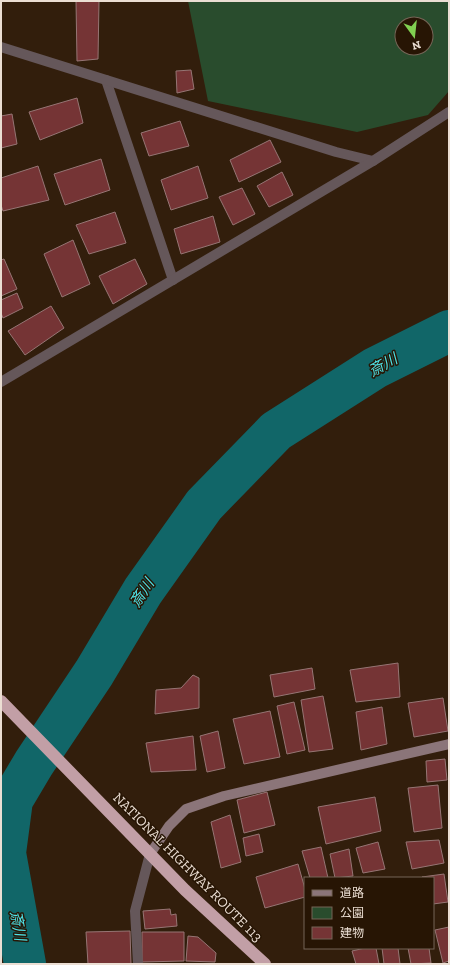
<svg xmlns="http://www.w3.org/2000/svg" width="450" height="965" viewBox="0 0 450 965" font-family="'Zilla Slab','Noto Sans JP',serif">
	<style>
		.green { fill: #294c2d; fill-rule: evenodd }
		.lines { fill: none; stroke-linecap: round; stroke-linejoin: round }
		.river { stroke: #116668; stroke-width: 42 }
		.building { fill: #753435; stroke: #967574 }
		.lane { stroke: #65575a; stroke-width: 10 }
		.street { stroke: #65575a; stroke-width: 10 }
		.secondary { stroke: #8b7579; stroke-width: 10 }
		.highway { stroke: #c29fa6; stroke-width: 12 }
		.labels { text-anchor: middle; stroke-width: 3; stroke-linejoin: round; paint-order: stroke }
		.street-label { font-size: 14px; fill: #ebded3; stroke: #271504 }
		.water-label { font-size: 15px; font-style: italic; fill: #4fe3e7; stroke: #271504 }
	</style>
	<rect width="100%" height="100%" fill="#321e0c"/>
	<path class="green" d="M188,1H449V91L428,115L357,132L208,101ZM402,24H426V48H402Z"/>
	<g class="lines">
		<polyline class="river" points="25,964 5,853 12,800 34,763 94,673 143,591 204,505 276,431 375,368 449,331"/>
	</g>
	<g class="building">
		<polygon points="76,1 99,1 98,59 77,61"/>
		<polygon points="191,70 194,89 177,93 176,71"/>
		<polygon points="77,98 83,123 40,140 29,112"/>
		<polygon points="12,114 17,144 1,148 1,116"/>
		<polygon points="180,121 189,146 149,156 141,133"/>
		<polygon points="270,140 281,162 239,182 230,160"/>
		<polygon points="101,159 110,190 65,205 54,174"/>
		<polygon points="38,166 49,200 3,211 1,205 1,178"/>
		<polygon points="198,166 208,198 171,210 161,180"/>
		<polygon points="282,172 293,195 269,207 257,186"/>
		<polygon points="242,188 255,214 233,225 219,197"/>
		<polygon points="115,212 126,243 89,254 76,225"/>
		<polygon points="213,216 220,242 181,254 174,229"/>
		<polygon points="73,240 90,284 62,297 44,254"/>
		<polygon points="4,259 17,289 1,296 1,260"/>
		<polygon points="135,259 147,284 113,304 99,276"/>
		<polygon points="17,293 23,308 3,318 1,313 1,300"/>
		<polygon points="51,306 64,328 25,355 8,331"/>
		<polygon points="398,663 400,697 356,702 350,670"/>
		<polygon points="312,668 315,689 274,697 270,675"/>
		<polygon points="193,675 199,678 199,708 155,714 156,690 181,688"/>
		<polygon points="323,696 333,749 309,752 301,700"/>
		<polygon points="443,698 448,731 414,737 408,703"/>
		<polygon points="294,702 305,750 287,754 277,706"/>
		<polygon points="382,707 387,744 361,750 356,712"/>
		<polygon points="270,711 280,757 244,764 233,719"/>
		<polygon points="218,731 225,768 207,772 200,736"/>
		<polygon points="193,736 196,770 151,772 146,743"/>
		<polygon points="445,759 447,780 427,782 426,761"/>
		<polygon points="438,785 442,828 414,832 408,788"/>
		<polygon points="267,792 275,825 244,833 237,800"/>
		<polygon points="375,797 381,831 326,844 318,807"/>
		<polygon points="230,815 241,862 221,868 211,822"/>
		<polygon points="259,834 263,852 246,856 243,838"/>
		<polygon points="439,840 444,863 412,869 406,842"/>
		<polygon points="378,842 385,869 363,873 356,848"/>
		<polygon points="321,847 328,878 310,878 302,851"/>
		<polygon points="349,849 353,876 335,878 330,854"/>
		<polygon points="298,864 305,889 305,897 265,908 256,877"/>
		<polygon points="444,874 448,902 433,904 433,878 422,877"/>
		<polygon points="170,909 171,915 176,914 177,926 145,929 143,911"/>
		<polygon points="449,927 449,961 443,963 435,930"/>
		<polygon points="130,931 131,964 88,964 86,932"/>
		<polygon points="142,932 184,932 184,961 142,962"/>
		<polygon points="188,936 198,937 216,953 215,962 186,961"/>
		<polygon points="365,948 376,948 379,964 356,964 352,951"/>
		<polygon points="382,948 398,948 400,964 384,964"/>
		<polygon points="408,948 429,948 431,963 411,964"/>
	</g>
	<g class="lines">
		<polyline class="lane" points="106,80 173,280"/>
		<g class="street">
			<polyline points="1,47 336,152 373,161"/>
			<polyline points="1,382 373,161 449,112"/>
			<polyline points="138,964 135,911 150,854"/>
		</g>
		<polyline class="secondary" points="150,854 169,826 186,809 224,796 449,744"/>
		<polyline class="highway" points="1,701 185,890 265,964"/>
	</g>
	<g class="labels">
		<g class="street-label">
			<text transform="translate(188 867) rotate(45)" y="5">NATIONAL HIGHWAY ROUTE 113</text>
		</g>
		<g class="water-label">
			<text transform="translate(383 365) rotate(-29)" y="5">斎川</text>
			<text transform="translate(142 593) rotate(-57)" y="5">斎川</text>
			<text transform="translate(18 926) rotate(80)" y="5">斎川</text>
		</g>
	</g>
	<rect width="450" height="965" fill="none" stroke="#ebded3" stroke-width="4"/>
	<rect x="304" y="877" width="130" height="72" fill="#271504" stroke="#756557"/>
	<rect x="312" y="890" width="20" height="6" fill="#8b7579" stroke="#756557"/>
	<text x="340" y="897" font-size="12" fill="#ebded3">道路</text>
	<rect x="312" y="907" width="20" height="12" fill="#294c2d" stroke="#756557"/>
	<text x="340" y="917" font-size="12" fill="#ebded3">公園</text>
	<rect x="312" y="927" width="20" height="12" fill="#753435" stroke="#756557"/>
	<text x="340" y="937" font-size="12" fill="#ebded3">建物</text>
	<g transform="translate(414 36) rotate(165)"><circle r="19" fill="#271504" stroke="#756557"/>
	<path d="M0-3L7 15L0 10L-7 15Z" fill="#81d051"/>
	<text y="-6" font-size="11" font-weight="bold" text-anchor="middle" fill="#ebded3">N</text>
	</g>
</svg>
